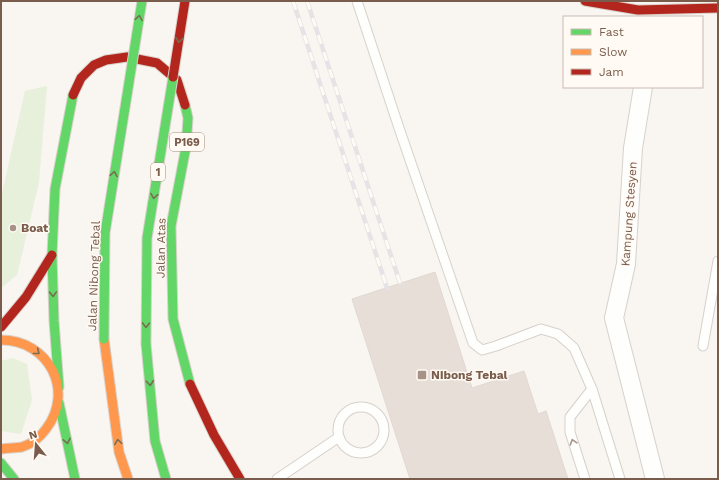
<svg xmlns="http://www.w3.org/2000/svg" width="719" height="480" viewBox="0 0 719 480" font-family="'Work Sans',sans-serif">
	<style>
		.green { fill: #e7f0db }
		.building { fill: #e6ded7; stroke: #e2d8d2 }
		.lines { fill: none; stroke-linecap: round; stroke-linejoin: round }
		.lane-casing { stroke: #d7d1cb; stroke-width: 11 }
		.street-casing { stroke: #d7d1cb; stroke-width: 20 }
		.fast-casing { stroke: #d9d2cb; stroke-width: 11 }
		.slow-casing { stroke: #d9d2cb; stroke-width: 11 }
		.jam-casing { stroke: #d9d2cb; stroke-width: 11 }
		.lane { stroke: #fefefd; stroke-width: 9 }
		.street { stroke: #fefefd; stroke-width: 18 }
		.fast { stroke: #63d668; stroke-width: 9 }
		.slow { stroke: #ff974d; stroke-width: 9 }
		.jam { stroke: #b3261e; stroke-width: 9 }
		.rail-casing { stroke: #e6e3e7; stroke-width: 4.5 }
		.rail { stroke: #fffaf3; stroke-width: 3; stroke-dasharray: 9; stroke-linecap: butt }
		.fast-bridge-casing { stroke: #dad1cc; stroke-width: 11; stroke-linecap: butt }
		.jam-bridge-casing { stroke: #dad1cc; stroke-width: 11; stroke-linecap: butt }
		.fast-bridge { stroke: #63d668; stroke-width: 9 }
		.jam-bridge { stroke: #b3261e; stroke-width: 9 }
		.oneway { stroke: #776e51 }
		.oneway2 { stroke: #a8958b }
		.poi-dot { fill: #a69286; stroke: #fffaf3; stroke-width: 1.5 }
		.labels { text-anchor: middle; stroke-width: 3; stroke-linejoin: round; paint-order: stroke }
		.shield { fill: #fffaf3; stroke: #a28b7f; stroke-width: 1 }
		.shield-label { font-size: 11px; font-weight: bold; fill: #7a5c4d }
		.street-label { font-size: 12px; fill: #7a5c4d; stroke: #fffaf3 }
		.poi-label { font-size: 12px; font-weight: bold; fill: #7a5c4d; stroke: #fffaf3; text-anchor: start }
	</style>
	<rect width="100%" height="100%" fill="#f9f5f0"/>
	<g class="green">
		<polygon points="47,86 39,182 17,275 1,288 1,198 25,91"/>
		<polygon points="13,358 27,364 32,400 21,434 1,431 1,361"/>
	</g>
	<polygon class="building" points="435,272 472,388 524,371 538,414 546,411 568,479 410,479 352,299"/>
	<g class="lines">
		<g class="lane-casing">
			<g id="lane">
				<polyline points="357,1 399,128 473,343 482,350 496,346 541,329 558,334 574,348 592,389 620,479"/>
				<polyline points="703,346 718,261"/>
				<circle cx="361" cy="430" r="23"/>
				<polyline points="277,479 339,437"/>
				<polyline points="585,479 570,432 570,417 592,389"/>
			</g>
		</g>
		<g class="street-casing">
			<polyline id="street" points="643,87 633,148 626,264 614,318 655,479"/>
		</g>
		<g class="fast-casing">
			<g id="fast">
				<polyline points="185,105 188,118 186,147 171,226 173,319 190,384"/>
				<polyline points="146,344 155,441 166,479"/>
				<polyline points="59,387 54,321 52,255 55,189 73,95"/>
				<polyline points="59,403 75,479"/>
				<polyline points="1,463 14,479"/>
			</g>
		</g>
		<g class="slow-casing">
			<g id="slow">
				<polyline points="104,339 119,452 128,479"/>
				<path d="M1,340C49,340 75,391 46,429C41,436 32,444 22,447C16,448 8,448 1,449"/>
			</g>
		</g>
		<g class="jam-casing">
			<g id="jam">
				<polyline points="585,1 638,10 718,8"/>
				<polyline points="73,95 81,78 94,65 106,60 127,57 157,63 177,80 185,105"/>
				<polyline points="1,327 26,297 52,255"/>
				<polyline points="190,384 214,435 240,479"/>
			</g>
		</g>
		<use href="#lane" class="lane"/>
		<use href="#street" class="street"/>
		<use href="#fast" class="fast"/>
		<use href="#slow" class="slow"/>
		<use href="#jam" class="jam"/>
		<g class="rail-casing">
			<g id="rail">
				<polyline points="293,1 387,288"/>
				<polyline points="307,1 400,283"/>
			</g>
		</g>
		<use href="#rail" class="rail"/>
		<g class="fast-bridge-casing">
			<g id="fast-bridge">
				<polyline points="104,339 105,233 142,1"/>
				<polyline points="146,344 147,238 173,77"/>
			</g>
		</g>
		<g class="jam-bridge-casing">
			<polyline id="jam-bridge" points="173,77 185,1"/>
		</g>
		<use href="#fast-bridge" class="fast-bridge"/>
		<use href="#jam-bridge" class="jam-bridge"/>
	</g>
	<defs><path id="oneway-chevron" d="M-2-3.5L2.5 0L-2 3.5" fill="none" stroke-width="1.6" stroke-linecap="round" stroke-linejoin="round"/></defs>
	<g class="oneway">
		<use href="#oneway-chevron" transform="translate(139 18) rotate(-81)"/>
		<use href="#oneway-chevron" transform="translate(179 40) rotate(99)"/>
		<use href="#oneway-chevron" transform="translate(114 174) rotate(-81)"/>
		<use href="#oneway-chevron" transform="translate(154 196) rotate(99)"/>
		<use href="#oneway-chevron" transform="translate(53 294) rotate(88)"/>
		<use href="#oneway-chevron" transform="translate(146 325) rotate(91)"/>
		<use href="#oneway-chevron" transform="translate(37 352) rotate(38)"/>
		<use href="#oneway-chevron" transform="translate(150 383) rotate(85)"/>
		<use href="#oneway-chevron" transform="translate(67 441) rotate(78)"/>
		<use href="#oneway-chevron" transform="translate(118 442) rotate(-98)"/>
	</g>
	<use class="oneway2" href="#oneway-chevron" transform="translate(573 442) rotate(-107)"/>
	<g class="poi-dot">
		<circle cx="13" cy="228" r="4"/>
		<rect x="417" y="370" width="10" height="10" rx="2"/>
	</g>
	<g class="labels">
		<g class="shield">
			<rect x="170" y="133" width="34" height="18" rx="3"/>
			<rect x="151" y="163" width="14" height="18" rx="3"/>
		</g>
		<g class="shield-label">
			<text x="187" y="146">P169</text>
			<text x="158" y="176">1</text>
		</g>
		<g class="street-label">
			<text transform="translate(629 214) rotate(-86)" y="4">Kampung Stesyen</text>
			<text transform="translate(161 248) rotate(-89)" y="4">Jalan Atas</text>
			<text transform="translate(94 276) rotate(-88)" y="4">Jalan Nibong Tebal</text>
		</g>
		<g class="poi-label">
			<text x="21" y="232">Boat</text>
			<text x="431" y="379">Nibong Tebal</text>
		</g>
	</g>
	<rect width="719" height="480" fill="none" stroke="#7a5c4d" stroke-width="4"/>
	<rect x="563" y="16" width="140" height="72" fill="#fffaf3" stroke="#cabbb1"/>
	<rect x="571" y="29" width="20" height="6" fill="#63d668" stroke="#cabbb1"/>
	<text x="599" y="36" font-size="12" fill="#7a5c4d">Fast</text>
	<rect x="571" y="49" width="20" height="6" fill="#ff974d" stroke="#cabbb1"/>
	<text x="599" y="56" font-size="12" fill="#7a5c4d">Slow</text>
	<rect x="571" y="69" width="20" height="6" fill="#b3261e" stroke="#cabbb1"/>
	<text x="599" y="76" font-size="12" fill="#7a5c4d">Jam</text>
	<g transform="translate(36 444) rotate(343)" stroke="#fffaf3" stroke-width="3" paint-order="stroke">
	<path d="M0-3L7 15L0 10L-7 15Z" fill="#7a5c4d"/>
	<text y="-6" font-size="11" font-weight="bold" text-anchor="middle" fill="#7a5c4d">N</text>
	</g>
</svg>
